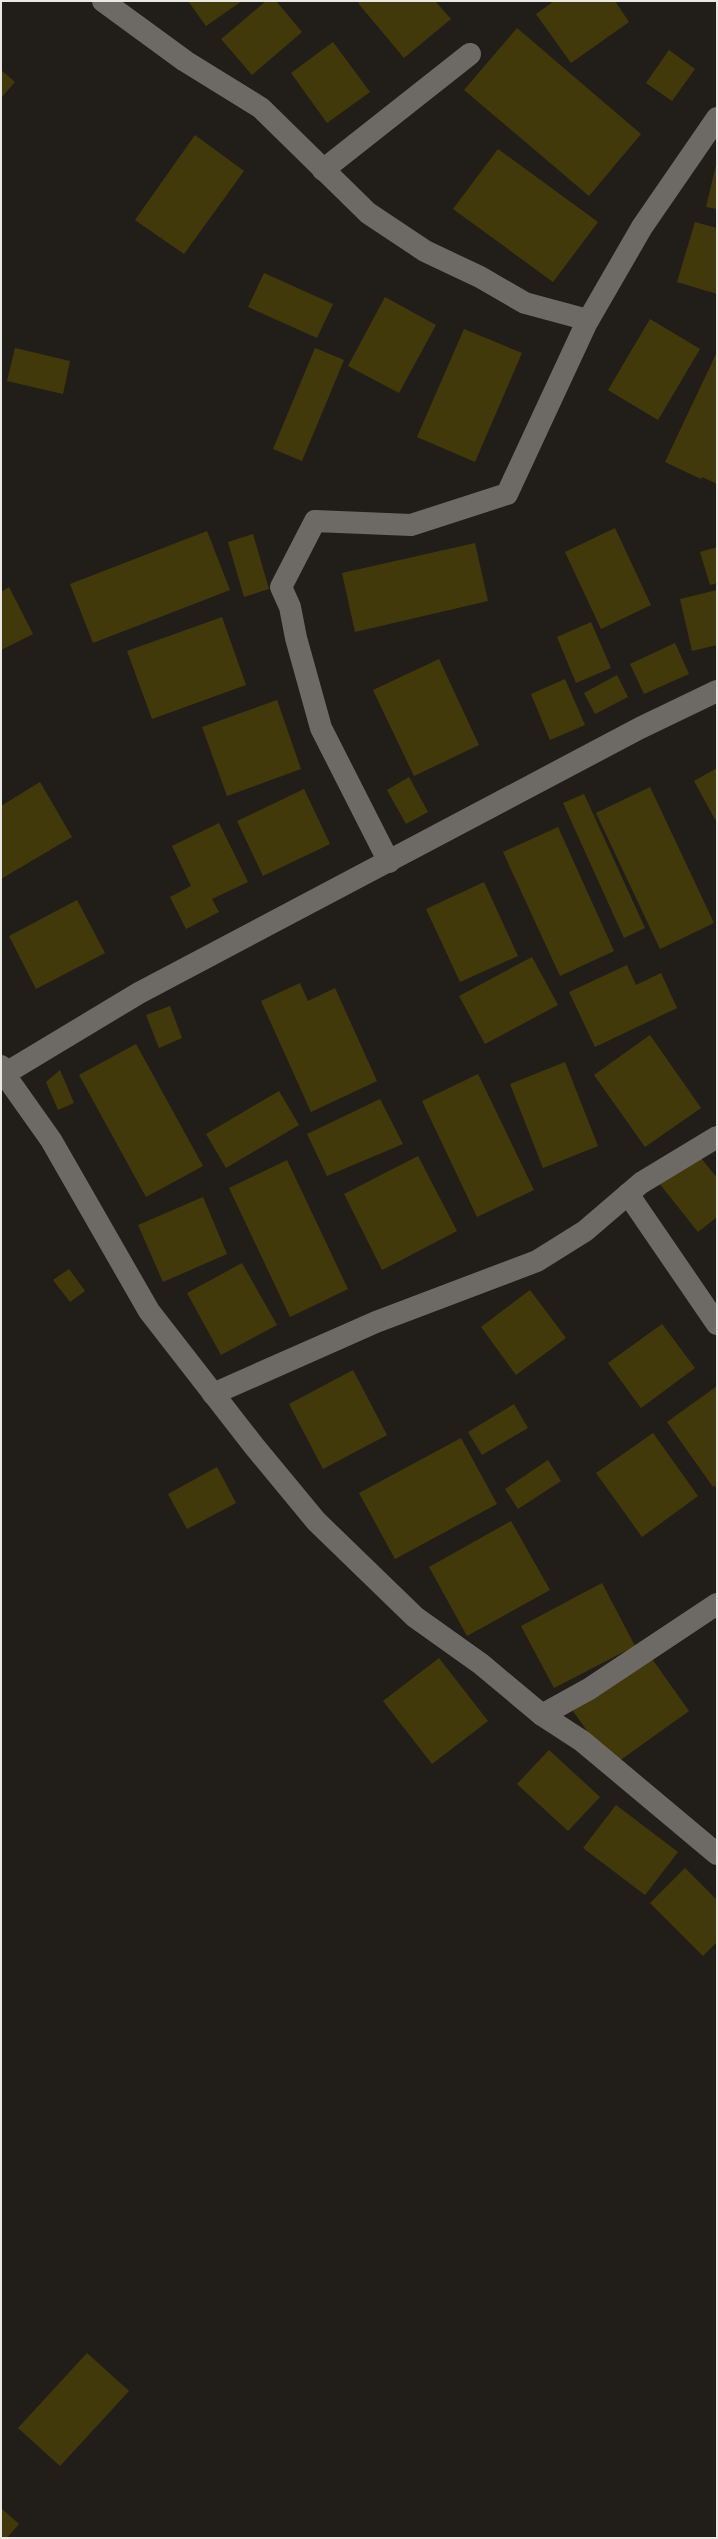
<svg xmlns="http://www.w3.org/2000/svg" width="718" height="2539" viewBox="0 0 718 2539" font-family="'Open Sans',sans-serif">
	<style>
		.building { fill: #42390b }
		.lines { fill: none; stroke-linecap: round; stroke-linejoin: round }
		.minor { stroke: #6d6964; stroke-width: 22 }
	</style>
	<rect width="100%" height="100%" fill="#211e1a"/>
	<g class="building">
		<polygon points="188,1 242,1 206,26"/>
		<polygon points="266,1 276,1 302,32 252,75 221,39"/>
		<polygon points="361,1 435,1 451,19 404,58 358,3"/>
		<polygon points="554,1 615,1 629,22 571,63 536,14"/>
		<polygon points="517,28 641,134 589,196 464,90"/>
		<polygon points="333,42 370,92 327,123 291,73"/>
		<polygon points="669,50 695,69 672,101 646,83"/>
		<polygon points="1,70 15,82 1,98"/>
		<polygon points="195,135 244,171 184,254 135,220"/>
		<polygon points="498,149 598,222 553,282 453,209"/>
		<polygon points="716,165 717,165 717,209 706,207"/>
		<polygon points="695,222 717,228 717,294 677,282"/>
		<polygon points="264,273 333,304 317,338 248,307"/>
		<polygon points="385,297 436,325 399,393 348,366"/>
		<polygon points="650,319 700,349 658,420 608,390"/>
		<polygon points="464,329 522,353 475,462 417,437"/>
		<polygon points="15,348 70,361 63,394 7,381"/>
		<polygon points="315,348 344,360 302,461 273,449"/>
		<polygon points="717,352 717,484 702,477 701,479 665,462"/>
		<polygon points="615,528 651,605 601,629 565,552"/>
		<polygon points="207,531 230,590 93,643 70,584"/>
		<polygon points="253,534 269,589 244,597 228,542"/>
		<polygon points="475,543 488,601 355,632 342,573"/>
		<polygon points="717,547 717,583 710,585 700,552"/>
		<polygon points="9,587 33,634 1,650 1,592"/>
		<polygon points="717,590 717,645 692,651 680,599"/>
		<polygon points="222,617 246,685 152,719 127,651"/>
		<polygon points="591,622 611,668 576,683 557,637"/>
		<polygon points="675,643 689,674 644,694 630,664"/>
		<polygon points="439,659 479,745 414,776 373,690"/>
		<polygon points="617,675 628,697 595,714 584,693"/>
		<polygon points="565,679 585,725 550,740 531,694"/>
		<polygon points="277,700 301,769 227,796 202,727"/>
		<polygon points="717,768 717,823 694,781"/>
		<polygon points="409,777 428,812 406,824 387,790"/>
		<polygon points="40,782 72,837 1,879 1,806"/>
		<polygon points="650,787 714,923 660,949 596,813"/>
		<polygon points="304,789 330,844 263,876 237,821"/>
		<polygon points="584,794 645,928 624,938 563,803"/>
		<polygon points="219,823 248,882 212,899 219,912 186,929 170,897 191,886 172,846"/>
		<polygon points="558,827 614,951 560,976 503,852"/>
		<polygon points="484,882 518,956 460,982 426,909"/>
		<polygon points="77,900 105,953 36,989 9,936"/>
		<polygon points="532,957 558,1005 485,1044 459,996"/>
		<polygon points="627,965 636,985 661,973 677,1008 595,1047 569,992"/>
		<polygon points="300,983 308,1001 335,988 377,1081 311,1112 261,1001"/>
		<polygon points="170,1006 182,1038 159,1048 146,1015"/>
		<polygon points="650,1035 701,1108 645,1147 594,1075"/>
		<polygon points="136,1044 203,1166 146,1197 79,1075"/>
		<polygon points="565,1062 598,1146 543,1168 510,1084"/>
		<polygon points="60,1070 74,1103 58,1110 46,1082"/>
		<polygon points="478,1074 534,1190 477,1217 422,1101"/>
		<polygon points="279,1091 299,1125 226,1168 206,1134"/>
		<polygon points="380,1099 403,1144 327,1176 307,1134"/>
		<polygon points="697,1153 717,1178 717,1217 698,1232 659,1183"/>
		<polygon points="418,1156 457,1231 382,1270 344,1194"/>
		<polygon points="287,1160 348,1289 290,1317 229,1188"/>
		<polygon points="203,1197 227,1254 163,1282 138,1225"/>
		<polygon points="242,1263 277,1325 221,1355 187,1293"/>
		<polygon points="69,1269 85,1291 70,1302 53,1280"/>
		<polygon points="530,1290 566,1338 516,1375 481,1327"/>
		<polygon points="662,1324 695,1368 641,1408 608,1363"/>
		<polygon points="353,1370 387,1435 323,1469 289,1404"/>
		<polygon points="717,1386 717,1485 713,1487 667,1422"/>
		<polygon points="514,1404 528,1428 482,1455 468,1432"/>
		<polygon points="653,1433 698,1496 642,1537 596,1473"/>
		<polygon points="461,1438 497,1504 395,1559 359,1493"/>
		<polygon points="548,1460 561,1481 518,1509 505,1489"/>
		<polygon points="217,1467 236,1503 187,1529 168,1494"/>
		<polygon points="511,1521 550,1590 467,1636 429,1567"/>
		<polygon points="602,1583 635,1646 554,1688 521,1626"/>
		<polygon points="650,1656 689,1711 612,1766 573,1711"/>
		<polygon points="439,1658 488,1721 432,1764 383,1701"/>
		<polygon points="549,1750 600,1797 568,1831 517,1784"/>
		<polygon points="616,1805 678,1852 645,1895 583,1848"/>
		<polygon points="685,1868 717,1900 717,1942 703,1956 650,1903"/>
		<polygon points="87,2353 129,2391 60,2466 18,2428"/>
		<polygon points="1,2508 19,2524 7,2538 1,2538"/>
	</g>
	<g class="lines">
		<g class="minor">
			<polyline points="103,1 185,61 261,108 368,213 425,251 480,277 525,303 588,320"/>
			<polyline points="323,170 470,54"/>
			<polyline points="389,862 321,728 296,638 290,607 281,587 315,521 411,525 507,494 586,324 642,227 717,118"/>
			<polyline points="1,1066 5,1075 51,1140 149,1311 254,1446 316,1521 415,1617 481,1664 542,1715 582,1741 717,1854"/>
			<polyline points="1,1076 139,993 640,728 717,691"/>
			<polyline points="628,1194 717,1324"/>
			<polyline points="213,1394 376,1322 537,1261 585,1231 641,1183 717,1137"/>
			<polyline points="542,1715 589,1689 717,1604"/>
		</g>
	</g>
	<rect width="718" height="2539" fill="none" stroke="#eae8e5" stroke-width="4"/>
</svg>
